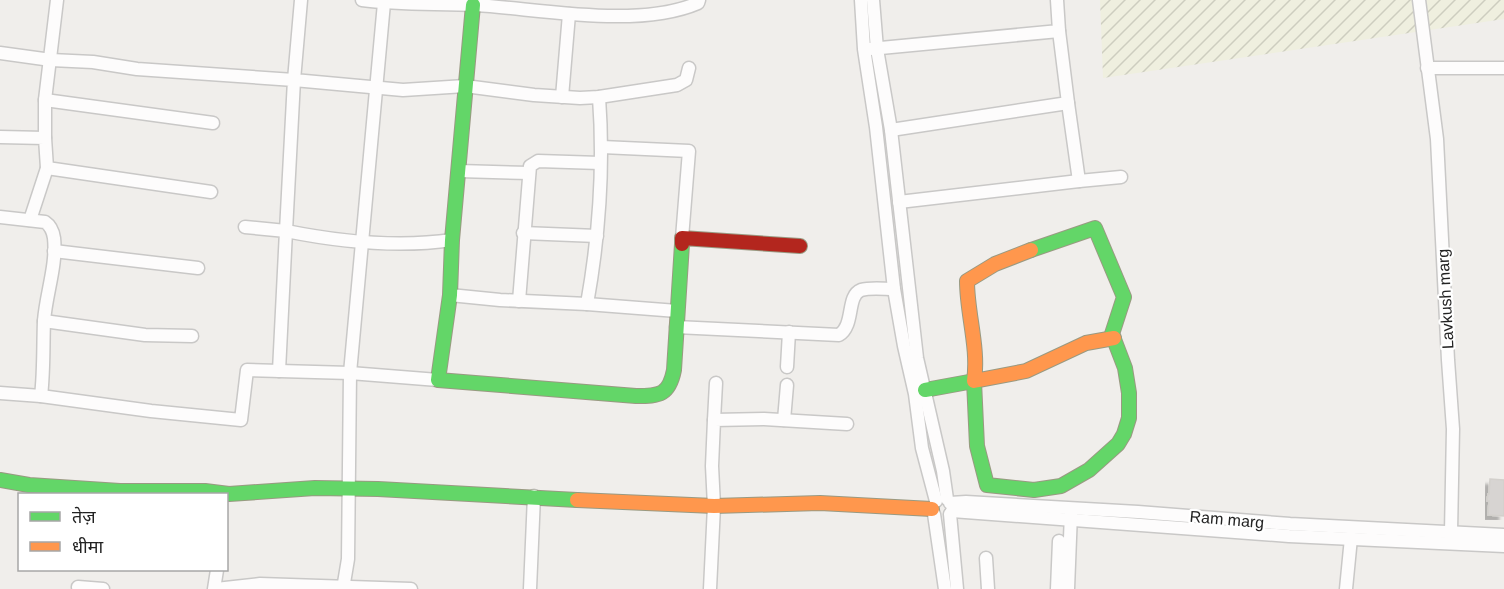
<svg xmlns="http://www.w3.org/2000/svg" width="1504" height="589" viewBox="0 0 1504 589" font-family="Helvetica,'Noto Sans Devanagari',sans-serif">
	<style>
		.farmland { fill: url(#farmland-furrows) }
		.building { fill: #d7d4d2; stroke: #d3d0cc; stroke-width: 1.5; filter: url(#shadow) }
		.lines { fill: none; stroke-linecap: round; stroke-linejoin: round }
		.street-casing { stroke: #c9c8c7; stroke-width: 15 }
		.fast-casing { stroke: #999a82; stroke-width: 16 }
		.slow-casing { stroke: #999a82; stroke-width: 16 }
		.jam-casing { stroke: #999a82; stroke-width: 16 }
		.street { stroke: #fdfcfc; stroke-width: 12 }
		.fast { stroke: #63d668; stroke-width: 14 }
		.slow { stroke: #ff974d; stroke-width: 14 }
		.jam { stroke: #b3261e; stroke-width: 14 }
		.labels { text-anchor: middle; stroke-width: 4.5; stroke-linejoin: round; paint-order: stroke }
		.street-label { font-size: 16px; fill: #222; stroke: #fff }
	</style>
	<defs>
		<pattern id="farmland-furrows" width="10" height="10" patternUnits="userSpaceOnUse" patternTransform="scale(1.5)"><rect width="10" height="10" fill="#efefdf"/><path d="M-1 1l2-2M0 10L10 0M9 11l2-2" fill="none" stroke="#cdcdbf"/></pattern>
		<filter id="shadow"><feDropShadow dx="-5.5" dy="5.5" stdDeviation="1.5" flood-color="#0004"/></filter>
	</defs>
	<rect width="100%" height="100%" fill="#f0eeeb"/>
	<polygon class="farmland" points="1100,0 1504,0 1504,19 1103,78"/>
	<polygon class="building" points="1490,479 1504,480 1504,516 1488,515 1489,501 1487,501 1488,494 1489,494"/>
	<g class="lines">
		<g class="street-casing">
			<g id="street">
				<polyline points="301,0 294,80 403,90 465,86 534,95 580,98 599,97 677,85 686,80 689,68"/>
				<path d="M362,0C400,5 438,3 476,5C540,9 638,29 698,3L699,0"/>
				<polyline points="861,0 864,49 876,127 894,289 904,346 915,394 922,448 936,501"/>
				<polyline points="873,0 877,49 891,130 917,358 943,471 947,499"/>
				<polyline points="1419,0 1437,139 1448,360 1453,429 1451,532"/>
				<polyline points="870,49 1059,31 1057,0"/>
				<path d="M0,53L51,60L93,62L137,69L294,80L286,231C341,242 397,248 452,240"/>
				<polyline points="1427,68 1504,68"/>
				<polyline points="562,97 569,14"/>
				<polyline points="45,100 213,123"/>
				<polyline points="891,130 1068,103 1059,31"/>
				<polyline points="0,137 45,138 47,168 211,192"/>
				<polyline points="45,138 45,100 57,0"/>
				<polyline points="602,147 689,151 682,238"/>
				<polyline points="459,171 529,173"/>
				<polyline points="1079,181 1121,177"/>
				<polyline points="899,202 1079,181 1068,103"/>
				<path d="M0,217L45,222C51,226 53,231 54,238C57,265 46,294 44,321C43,346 44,371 41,396"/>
				<polyline points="30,220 47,168"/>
				<polyline points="245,227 286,231 279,371"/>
				<polyline points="523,233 597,236"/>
				<polyline points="54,251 198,268"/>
				<path d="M450,295L500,300L587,304C599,237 604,165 599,97"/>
				<polyline points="519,301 530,166 538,161 600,163"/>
				<polyline points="587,304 677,311"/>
				<polyline points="44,321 145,335 192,336"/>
				<path d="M676,327L839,335C855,325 846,296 861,290C871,287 884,289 894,289"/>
				<polyline points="787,367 789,332"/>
				<polyline points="0,393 41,396 151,411 241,420 247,370 350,373 438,380"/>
				<polyline points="714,420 716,383"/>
				<polyline points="784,420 787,385"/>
				<polyline points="950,503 966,502 1138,512 1290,524 1504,535"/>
				<polyline points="952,511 1289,536 1504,546"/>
				<polyline points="934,514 945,589"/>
				<polyline points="950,514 957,589"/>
				<polyline points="986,558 988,589"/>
				<polyline points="78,587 103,589"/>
				<polyline points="214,589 217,570"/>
				<polyline points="216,589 260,584 411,589"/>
				<polyline points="343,589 348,559 350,373 384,3"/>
				<polyline points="530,589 534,496"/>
				<polyline points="710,589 714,506 712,466 714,420 764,419 847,424"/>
				<polyline points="1057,589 1059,541"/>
				<polyline points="1068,589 1071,513"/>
				<polyline points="1346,589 1351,538"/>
			</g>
		</g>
		<g class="fast-casing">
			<g id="fast">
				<path d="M473,5L452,240L450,295L438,380L636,396C660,396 669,395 674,370L682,244"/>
				<polyline points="925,390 974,381 977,446 987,485 1034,490 1061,486 1089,470 1118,444 1124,434 1129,418 1129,393 1125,368 1112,334 1124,297 1095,228 1031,250"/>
				<polyline points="0,480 29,485 120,491 205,491 229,494 315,488 378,489 577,500"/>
			</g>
		</g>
		<g class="slow-casing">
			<g id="slow">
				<path d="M1031,250L995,264L967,281C967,314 979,348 974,381L1026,371L1086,343L1114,338"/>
				<polyline points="577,500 714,506 820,503 932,509"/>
			</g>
		</g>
		<g class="jam-casing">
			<polyline id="jam" points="682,244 682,238 800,246"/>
		</g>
		<use href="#street" class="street"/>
		<use href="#fast" class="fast"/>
		<use href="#slow" class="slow"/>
		<use href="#jam" class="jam"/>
	</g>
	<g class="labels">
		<g class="street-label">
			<text transform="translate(1445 299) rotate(-93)" y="6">Lavkush marg</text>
			<text transform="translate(1227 519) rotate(5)" y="6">Ram marg</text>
		</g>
	</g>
	<rect x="18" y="493" width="210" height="78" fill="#ffffff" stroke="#a7a7a7" stroke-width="1.5"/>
	<rect x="30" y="512" width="30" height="9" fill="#63d668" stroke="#a7a7a7" stroke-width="1.5"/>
	<text x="72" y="523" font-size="18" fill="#222222">तेज़</text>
	<rect x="30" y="542" width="30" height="9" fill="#ff974d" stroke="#a7a7a7" stroke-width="1.5"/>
	<text x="72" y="553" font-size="18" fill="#222222">धीमा</text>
</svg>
